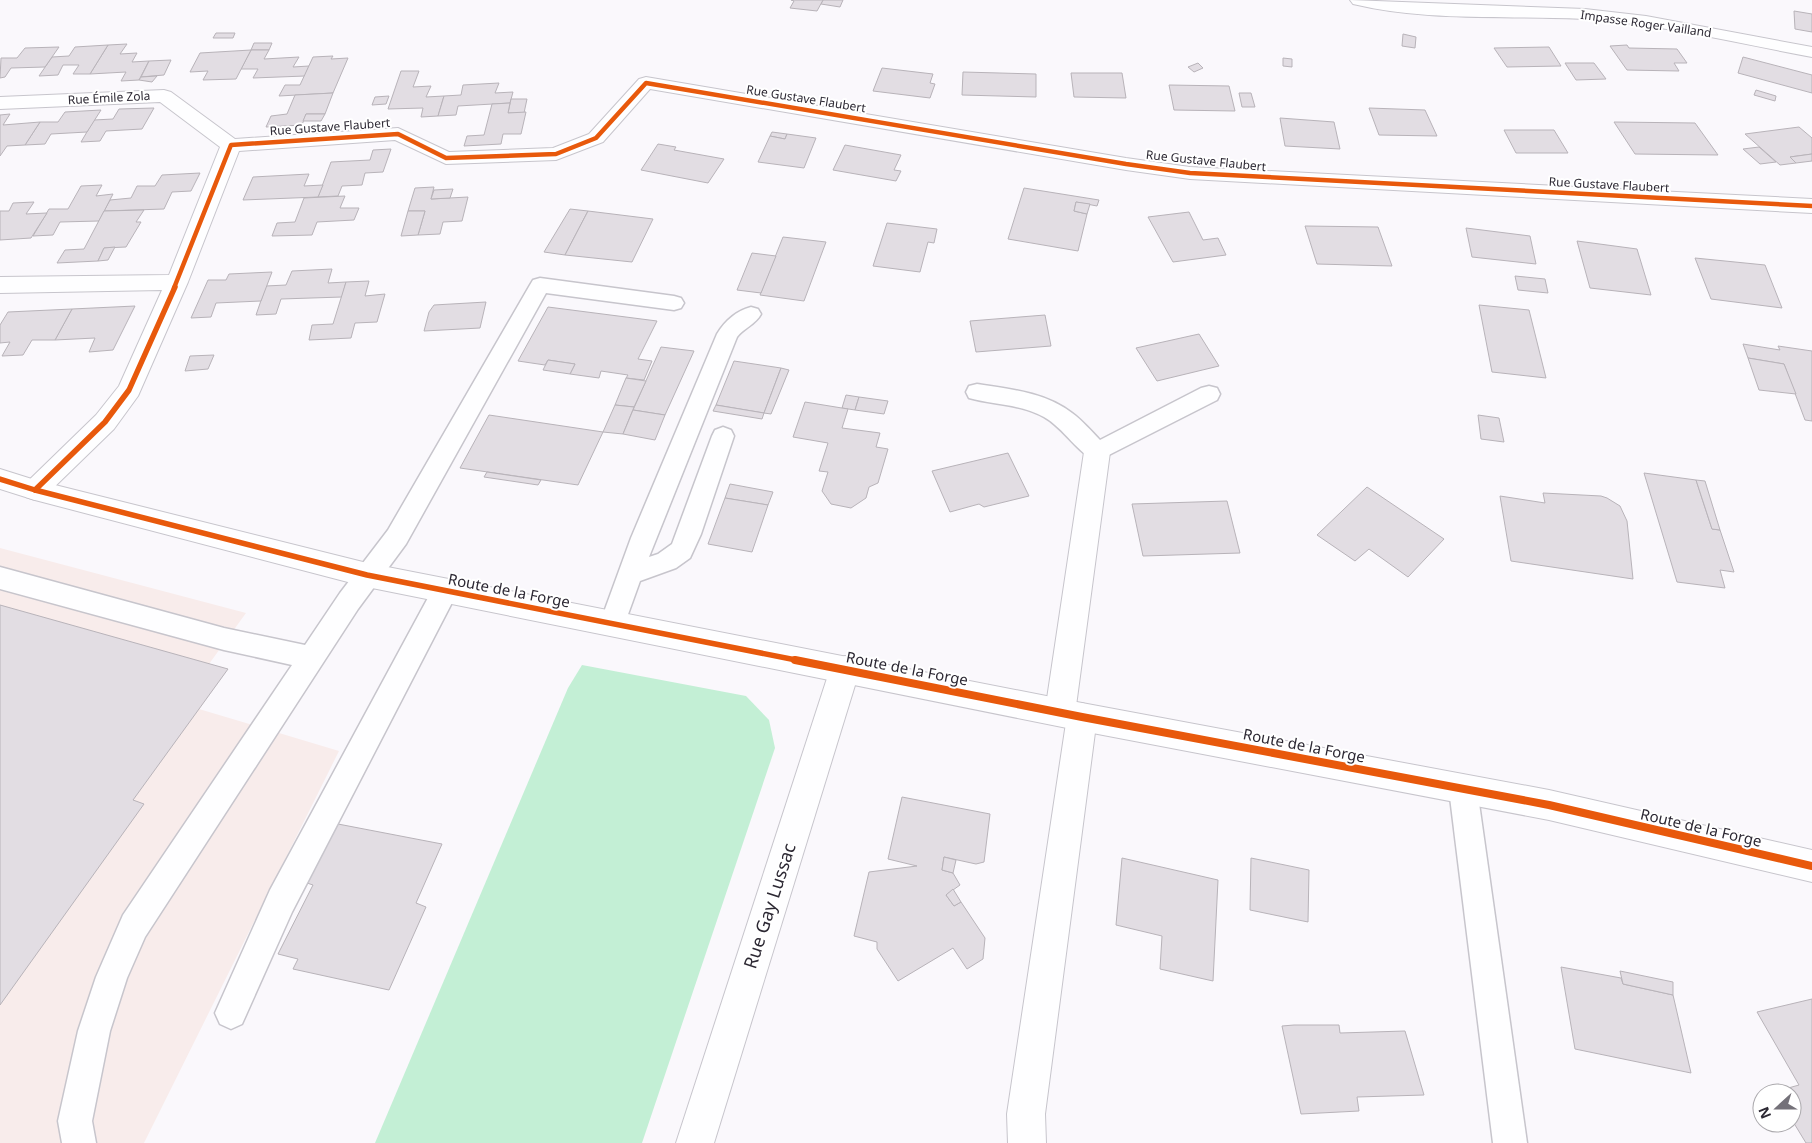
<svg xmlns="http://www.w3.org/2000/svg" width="1812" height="1143" viewBox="0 0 1812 1143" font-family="'Noto Sans',sans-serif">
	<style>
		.education { fill: #f8eceb }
		.green { fill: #c3efd5 }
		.building { fill: #e2dde3; stroke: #b8b3b9 }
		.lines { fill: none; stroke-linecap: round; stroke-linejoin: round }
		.lane-casing { stroke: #c7c5cc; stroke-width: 3 }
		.street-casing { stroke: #c7c5cc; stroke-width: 2 }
		.secondary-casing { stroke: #c7c5cc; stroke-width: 2 }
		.lane { fill: #fefeff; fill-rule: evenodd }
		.street { fill: #fefeff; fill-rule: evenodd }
		.secondary { fill: #fefeff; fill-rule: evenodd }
		.cycleway-far2-casing { stroke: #fff; stroke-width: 7 }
		.cycleway-far1-casing { stroke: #fff; stroke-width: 9 }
		.cycleway-casing { stroke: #fff; stroke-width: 11 }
		.cycleway-far2 { stroke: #e8590c; stroke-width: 4.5 }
		.cycleway-far1 { stroke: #e8590c; stroke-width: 5.5 }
		.cycleway { stroke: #e8590c; stroke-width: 8 }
		.labels { text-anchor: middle; stroke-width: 4; stroke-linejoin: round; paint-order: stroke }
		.far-street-label { font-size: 12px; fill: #2c2833; stroke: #fff }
		.street-label { font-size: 15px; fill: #2c2833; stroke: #fff }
		.near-street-label { font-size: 18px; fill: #2c2833; stroke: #fff }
	</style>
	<rect width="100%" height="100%" fill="#faf8fc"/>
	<polygon class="education" points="0,548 246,613 209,664 228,669 199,709 339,751 144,1143 0,1143"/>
	<polygon class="green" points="582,665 746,696 769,720 775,748 642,1143 375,1143 568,688"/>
	<g class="building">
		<polygon points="823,0 843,0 840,7 821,4"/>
		<polygon points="823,0 817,11 790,8 794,1 791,0"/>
		<polygon points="1794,11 1812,14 1812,32 1795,29"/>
		<polygon points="216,33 235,33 233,38 213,38"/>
		<polygon points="1403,34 1416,37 1415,48 1402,46"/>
		<polygon points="254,43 272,43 269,50 251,50"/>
		<polygon points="127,44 120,54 137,53 132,62 149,61 139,80 121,81 126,72 90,74 108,45"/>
		<polygon points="108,45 90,74 73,74 79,65 63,65 58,75 39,76 52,57 69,56 75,47"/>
		<polygon points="1627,45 1629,48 1677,49 1687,63 1674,63 1679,71 1627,70 1610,46"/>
		<polygon points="59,47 45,67 11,68 5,77 0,78 1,58 17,58 25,48"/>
		<polygon points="1549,47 1561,66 1507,67 1494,48"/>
		<polygon points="251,50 269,50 264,59 299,57 293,67 309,66 305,76 253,78 258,69 241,69"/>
		<polygon points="251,50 236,79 203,80 208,71 190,72 200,53"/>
		<polygon points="333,56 331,59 348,58 333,93 279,96 285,85 300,85 313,57"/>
		<polygon points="1743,57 1812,75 1812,93 1738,73"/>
		<polygon points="1283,58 1292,59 1292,67 1283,66"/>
		<polygon points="171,60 164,75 141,77 149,61"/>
		<polygon points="1198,63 1203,68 1194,72 1188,67"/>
		<polygon points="1565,63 1594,63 1606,79 1576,80"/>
		<polygon points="882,68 933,74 930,83 935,84 930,98 873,91"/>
		<polygon points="401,71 419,71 413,87 431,86 426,97 444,96 438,116 421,117 423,108 388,109"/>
		<polygon points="963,72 1036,74 1036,97 962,95"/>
		<polygon points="1071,73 1122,73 1126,98 1074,97"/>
		<polygon points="157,76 152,82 139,80 141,77"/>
		<polygon points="499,83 495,93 513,92 510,103 458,106 456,115 438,116 444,96 461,95 463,85"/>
		<polygon points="1169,85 1229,86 1235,111 1174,110"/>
		<polygon points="1756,90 1776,96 1775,101 1754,95"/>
		<polygon points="333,93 325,114 306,114 302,125 266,127 271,116 287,114 295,95"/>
		<polygon points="1239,93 1251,93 1255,107 1242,107"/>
		<polygon points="389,96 386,104 372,105 375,97"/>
		<polygon points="511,99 527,99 524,113 508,113"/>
		<polygon points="510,103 508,113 526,112 521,134 503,134 501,144 464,146 467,136 484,135 492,104"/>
		<polygon points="154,108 142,129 106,131 100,141 81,142 94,120 113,119 119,109"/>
		<polygon points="1369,108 1425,110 1437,136 1379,135"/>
		<polygon points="101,110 87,132 51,134 45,144 25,145 40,122 58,122 65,112"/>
		<polygon points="10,114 3,125 40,122 25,145 7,146 0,156 0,115"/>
		<polygon points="306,114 325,114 321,121 303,121"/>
		<polygon points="1280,118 1334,122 1340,149 1285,146"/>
		<polygon points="1614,122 1695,123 1718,155 1635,154"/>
		<polygon points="1799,127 1812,138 1812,154 1790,157 1796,163 1780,165 1745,134"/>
		<polygon points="1504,130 1554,130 1568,153 1516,153"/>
		<polygon points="772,132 787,134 785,139 770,136"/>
		<polygon points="787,134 816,138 804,168 758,162 770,136 785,139"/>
		<polygon points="658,144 676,147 674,150 724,159 708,183 641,170"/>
		<polygon points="845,145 901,155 894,170 901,171 896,181 833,170"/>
		<polygon points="1759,147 1776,162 1760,164 1743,149"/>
		<polygon points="391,149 383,172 365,173 362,185 342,186 338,196 318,197 331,162 370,160 373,150"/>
		<polygon points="1812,154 1812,161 1796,163 1790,157"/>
		<polygon points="200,173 191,191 172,192 164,209 104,211 110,200 131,198 137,186 155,186 162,175"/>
		<polygon points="309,174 304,186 323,185 318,197 243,200 253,177"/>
		<polygon points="102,185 96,196 113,194 99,221 60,222 53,235 33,236 49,209 68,209 81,186"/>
		<polygon points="434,187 431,199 468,197 462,221 443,222 440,234 418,235 425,211 408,211 415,188"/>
		<polygon points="1024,188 1099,200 1097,206 1076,202 1074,211 1087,214 1078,251 1008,239"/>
		<polygon points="453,189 450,198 431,199 434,190"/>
		<polygon points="345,196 340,208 359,208 354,220 317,222 312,235 272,236 277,223 295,222 304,198"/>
		<polygon points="34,202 26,214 47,213 31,238 0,240 0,211 9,211 13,203"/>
		<polygon points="1076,202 1090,204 1087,214 1074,211"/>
		<polygon points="570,209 588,211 565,255 544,252"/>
		<polygon points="144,210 136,222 141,222 126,247 104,248 98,261 57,263 65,250 84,249 104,211"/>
		<polygon points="408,211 425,211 418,235 401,236"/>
		<polygon points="588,211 653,219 632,262 565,255"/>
		<polygon points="1189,212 1203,240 1218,238 1226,255 1173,262 1148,217"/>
		<polygon points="887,223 937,229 934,243 928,242 920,272 873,266"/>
		<polygon points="1305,226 1378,227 1392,266 1317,264"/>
		<polygon points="1466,228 1530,236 1536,264 1472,257"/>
		<polygon points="783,237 826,242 804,301 760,295"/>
		<polygon points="1577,241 1637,249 1651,295 1590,288"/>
		<polygon points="115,247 108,260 98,261 104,248"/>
		<polygon points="752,253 776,256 761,293 737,290"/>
		<polygon points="1695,258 1765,265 1782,308 1711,299"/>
		<polygon points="332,269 328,283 346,282 342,297 281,299 276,314 256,315 266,286 286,285 292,271"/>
		<polygon points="272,272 261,301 216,303 211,317 191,318 208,280 226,280 229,274"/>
		<polygon points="1515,276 1545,279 1548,293 1518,290"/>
		<polygon points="369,281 365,296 385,294 377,322 355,323 351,338 309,340 312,325 333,324 346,282"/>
		<polygon points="486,302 480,328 424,331 429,312 434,305"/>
		<polygon points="1479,305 1529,310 1546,378 1492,372"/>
		<polygon points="135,306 113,350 89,352 95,338 55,340 72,309"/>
		<polygon points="548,307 657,321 638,359 652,361 644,380 626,378 628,375 601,371 599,378 570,374 575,364 548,360 545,365 518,361"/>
		<polygon points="72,309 55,340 32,340 23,355 2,356 10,342 0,343 0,325 8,312"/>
		<polygon points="1045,315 1051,346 976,352 970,321"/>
		<polygon points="1199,334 1219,366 1157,381 1136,348"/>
		<polygon points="1743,344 1780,350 1778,346 1812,351 1812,421 1805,420 1784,364 1748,358"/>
		<polygon points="661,347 694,351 665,415 633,410"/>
		<polygon points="214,355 208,369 185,371 190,356"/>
		<polygon points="1748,358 1784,364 1796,394 1759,390"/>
		<polygon points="548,360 575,364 570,374 543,370"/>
		<polygon points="734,361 781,368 764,413 716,405"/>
		<polygon points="781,368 789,370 771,414 764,413"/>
		<polygon points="626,378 646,381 634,407 615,405"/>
		<polygon points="846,395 859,397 855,410 842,408"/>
		<polygon points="859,397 888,401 884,414 855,410"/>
		<polygon points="805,402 848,409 842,428 880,433 876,447 888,449 878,483 869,487 866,498 851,508 831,504 822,491 828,472 819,471 828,443 793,437"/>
		<polygon points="615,405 634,407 623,434 603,432"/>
		<polygon points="716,405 764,413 762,419 713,411"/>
		<polygon points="633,410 665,415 655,440 623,434"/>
		<polygon points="489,415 603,432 578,485 460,468"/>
		<polygon points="1478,415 1499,418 1504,442 1481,439"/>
		<polygon points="1008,453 1029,496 984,507 979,504 950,512 932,471"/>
		<polygon points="487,472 541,480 538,485 484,477"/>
		<polygon points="1644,473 1696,480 1712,529 1720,530 1734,572 1720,570 1725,588 1677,582"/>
		<polygon points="1696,480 1705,481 1720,530 1712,529"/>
		<polygon points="730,484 773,492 768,505 725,498"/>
		<polygon points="1367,487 1444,539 1408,577 1369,549 1355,561 1317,535"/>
		<polygon points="1543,493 1601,496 1607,498 1620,506 1627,521 1633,579 1511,561 1500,496 1545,503"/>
		<polygon points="725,498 768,505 752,552 708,544"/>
		<polygon points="1227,501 1240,553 1143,556 1132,504"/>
		<polygon points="0,605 228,669 133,800 144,804 0,1005"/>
		<polygon points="902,797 990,814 984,862 976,864 944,857 942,870 953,873 960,885 946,895 954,906 961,902 985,938 983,959 967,969 953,948 898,981 877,949 877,942 854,936 869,872 917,866 888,859"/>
		<polygon points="338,824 442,844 416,903 426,907 389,990 293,969 298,959 278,954 313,885 307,883"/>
		<polygon points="944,857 956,860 953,873 942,870"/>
		<polygon points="1122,858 1218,880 1213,981 1160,969 1162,936 1116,925"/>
		<polygon points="1251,858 1309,870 1308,922 1250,910"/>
		<polygon points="953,889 961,902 954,906 946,895"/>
		<polygon points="1561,967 1621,978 1623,984 1673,995 1691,1073 1575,1049"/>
		<polygon points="1620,971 1673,982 1673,995 1623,984"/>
		<polygon points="1812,999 1812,1143 1806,1143 1792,1120 1792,1093 1774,1092 1799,1085 1757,1012"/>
		<polygon points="1294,1025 1339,1025 1340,1033 1405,1031 1424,1095 1357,1097 1359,1111 1301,1114 1282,1026"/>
	</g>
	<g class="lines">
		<g class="lane-casing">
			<g id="lane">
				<polygon points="540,278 674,296 681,298 684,303 681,308 674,310 546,293 406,544 358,609 145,937 127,978 110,1031 92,1121 96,1143 62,1143 58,1121 78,1031 96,977 123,915 292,665 224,650 0,589 0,567 224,628 305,645 340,593 388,530 530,285 533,280"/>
				<path d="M751,307L758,309L761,314C756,324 744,328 737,337L649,557L658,554L672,544L712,436L715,430L723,427L731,430L734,436L701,534L690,558L676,568L640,581L622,631L613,634L604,631L600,623L631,538L717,334C725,321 736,311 751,307Z"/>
				<path d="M977,384C1009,389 1045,392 1072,413C1083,421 1091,431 1100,440L1201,388L1209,386L1217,388L1220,394L1217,400L1097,461C1079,455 1064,428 1044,417C1021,404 994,405 969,398L966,392L969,386Z"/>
				<polygon points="445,580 454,583 458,591 292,912 242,1024 231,1029 220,1024 215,1013 270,890 436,583"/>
				<polygon points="1463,775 1473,779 1477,789 1527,1143 1493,1143 1449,789 1453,779"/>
			</g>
		</g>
		<g class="street-casing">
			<g id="street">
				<path d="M1350,0L1585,9L1646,16L1812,47V57C1737,43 1660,24 1584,19C1507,15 1428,22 1353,4Z"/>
				<polygon points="646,77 1126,158 1190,167 1812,199 1812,213 1190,179 1126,170 650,89 603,142 556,160 446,164 395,140 239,151 188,282 138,396 114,429 44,497 35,500 26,497 22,490 26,483 96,415 119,386 162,290 0,293 0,277 169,275 220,147 160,102 0,109 0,97 164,90 171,92 235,139 398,128 449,152 553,148 589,134 639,79"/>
				<polygon points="1097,442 1106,445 1110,452 1076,706 1082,703 1093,707 1097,717 1045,1114 1046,1143 1008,1143 1007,1114 1066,723 1060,726 1049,722 1045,712 1084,452 1088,445"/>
				<polygon points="845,656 855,660 860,669 714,1143 676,1143 830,669 835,660"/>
			</g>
		</g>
		<g class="secondary-casing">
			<polygon id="secondary" points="0,469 35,480 367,563 1082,703 1549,790 1812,850 1812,882 1549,820 1082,731 367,587 35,500 0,489"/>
		</g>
		<use href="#lane" class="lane"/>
		<use href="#street" class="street"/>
		<use href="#secondary" class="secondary"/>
		<g class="cycleway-far2-casing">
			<polyline id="cycleway-far2" points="174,288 231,145 398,134 446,158 556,154 596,138 646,83 1126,164 1190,173 1812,206"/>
		</g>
		<g class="cycleway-far1-casing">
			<g id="cycleway-far1">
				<polyline points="0,479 35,490 367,575 801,661"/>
				<polyline points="35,490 105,422 129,390 175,287"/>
			</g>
		</g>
		<g class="cycleway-casing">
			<polyline id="cycleway" points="795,660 1082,717 1549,805 1812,866"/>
		</g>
		<use href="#cycleway-far2" class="cycleway-far2"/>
		<use href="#cycleway-far1" class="cycleway-far1"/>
		<use href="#cycleway" class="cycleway"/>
	</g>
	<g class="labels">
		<g class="far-street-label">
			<text transform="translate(1646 24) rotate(8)" y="4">Impasse Roger Vailland</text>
			<text transform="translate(109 98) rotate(-3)" y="4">Rue Émile Zola</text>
			<text transform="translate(806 99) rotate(9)" y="4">Rue Gustave Flaubert</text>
			<text transform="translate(330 127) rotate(-4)" y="4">Rue Gustave Flaubert</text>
			<text transform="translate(1206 161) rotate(6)" y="4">Rue Gustave Flaubert</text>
			<text transform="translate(1609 185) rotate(3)" y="4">Rue Gustave Flaubert</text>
		</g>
		<g class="street-label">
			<text transform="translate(509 591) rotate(11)" y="5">Route de la Forge</text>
			<text transform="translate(907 669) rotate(11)" y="5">Route de la Forge</text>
			<text transform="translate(1304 746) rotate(11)" y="5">Route de la Forge</text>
			<text transform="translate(1701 828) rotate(13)" y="5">Route de la Forge</text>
		</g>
		<g class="near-street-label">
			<text transform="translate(770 906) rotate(-72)" y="6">Rue Gay Lussac</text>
		</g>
	</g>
	<g transform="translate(1777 1108) rotate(249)"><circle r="24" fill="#ffffff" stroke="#aba9ad"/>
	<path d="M0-4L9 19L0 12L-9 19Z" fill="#747179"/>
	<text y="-8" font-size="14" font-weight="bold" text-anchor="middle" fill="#2c2833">N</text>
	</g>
</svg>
